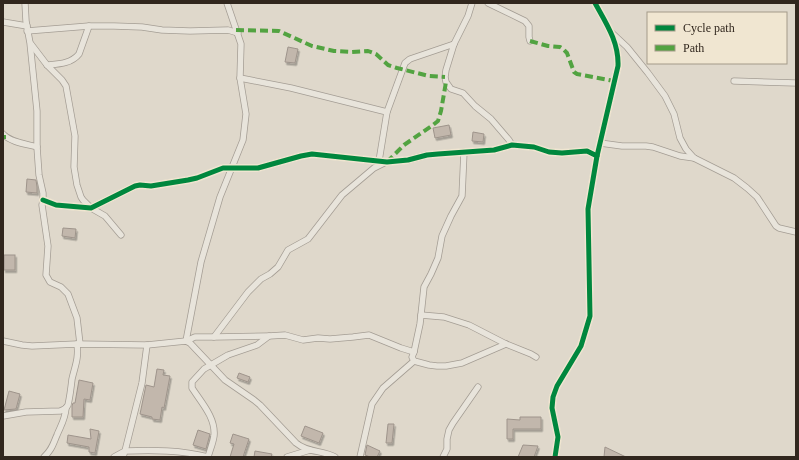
<svg xmlns="http://www.w3.org/2000/svg" width="799" height="460" viewBox="0 0 799 460" font-family="'Times New Roman',serif">
	<style>
		.building { fill: #c2b7ac; stroke: #9e948b; filter: url(#shadow) }
		.lines { fill: none; stroke-linecap: round; stroke-linejoin: round }
		.minor-casing { stroke: #a49d94; stroke-width: 7 }
		.minor { stroke: #e8e4db; stroke-width: 5.5 }
		.quiet { stroke: #52a341; stroke-width: 4; stroke-dasharray: 8 4; stroke-linecap: butt }
		.cycleway-casing { stroke: #f0e6d1; stroke-width: 8 }
		.cycleway { stroke: #00873e; stroke-width: 5 }
	</style>
	<defs>
		<filter id="shadow"><feDropShadow dx="1.5" dy="2.5" stdDeviation="0" flood-color="#0004"/></filter>
	</defs>
	<rect width="100%" height="100%" fill="#dfd8cb"/>
	<g class="building">
		<polygon points="288,47 298,49 295,63 285,62"/>
		<polygon points="449,125 451,135 435,138 433,128"/>
		<polygon points="473,132 484,134 483,142 472,141"/>
		<polygon points="27,179 36,180 37,187 37,193 26,192"/>
		<polygon points="63,228 76,229 75,238 62,236"/>
		<rect x="4" y="255" width="11" height="15"/>
		<polygon points="157,369 164,370 163,375 170,376 164,408 162,407 160,420 152,419 152,417 140,414 146,385 154,387"/>
		<polygon points="239,373 250,377 248,382 237,378"/>
		<polygon points="79,380 93,383 90,400 84,399 83,417 72,417 72,406 73,403 75,403"/>
		<polygon points="9,391 20,394 16,409 4,410"/>
		<polygon points="520,417 541,417 541,429 513,429 513,439 507,439 507,419 520,420"/>
		<polygon points="388,424 394,424 392,443 386,443"/>
		<polygon points="305,426 323,433 319,443 301,436"/>
		<polygon points="90,429 99,431 95,453 89,452 89,447 67,443 68,435 91,439"/>
		<polygon points="198,430 210,434 206,449 193,445"/>
		<polygon points="233,434 249,439 243,457 230,457 234,444 230,443"/>
		<polygon points="367,445 380,451 377,457 370,457 365,455"/>
		<polygon points="523,445 538,446 534,457 518,457"/>
		<polygon points="605,447 626,457 604,457"/>
		<polygon points="255,451 272,454 271,457 254,457"/>
	</g>
	<g class="lines">
		<g class="minor-casing">
			<g id="minor">
				<polyline points="25,3 26,21 30,43 37,111 37,147 39,175 43,193 43,200 42,205 48,246 46,275 50,282 61,287 68,294 77,318 80,344"/>
				<polyline points="472,3 468,16 454,44 446,70 445,77 446,82 451,89 463,93 475,106 491,119 509,140 512,145"/>
				<polyline points="488,3 525,21 529,26 529,37 530,41"/>
				<polyline points="3,22 27,26"/>
				<polyline points="27,31 89,26 114,26 142,27 162,30 190,31 228,30 238,33"/>
				<polyline points="612,33 627,47 648,73 665,96 674,114 680,138 686,149 694,158 734,178 747,188 757,197 776,226 779,228 796,232"/>
				<polyline points="31,44 47,65 62,80 66,86 75,136 74,167 77,185 81,197 83,200 91,208 105,216 121,235"/>
				<path d="M47,65C58,64 71,64 79,54L89,26"/>
				<polyline points="240,78 291,88 387,112"/>
				<polyline points="734,81 796,83"/>
				<path d="M3,134C10,142 26,144 37,147"/>
				<polyline points="600,143 622,146 646,146 653,147 680,156 694,158"/>
				<polyline points="464,152 462,196 451,216 442,236 438,258 431,274 424,287 420,324 414,352 412,357 414,361 429,365 437,366 446,366 462,363 506,344"/>
				<polyline points="379,161 387,112 405,63 410,59 454,44"/>
				<polyline points="43,200 56,205 91,208 135,186 140,185 151,186 188,180 197,178 223,168 258,168 301,156 312,154 387,162 408,160 427,155 438,154 494,150 512,145 534,147 549,152 562,153 587,151 597,156"/>
				<polyline points="421,315 444,317 469,325 506,344 531,354 536,357"/>
				<polyline points="214,337 269,336"/>
				<path d="M3,341L22,345L32,346L77,344L147,345L186,341L190,343L225,380L254,400L260,405L296,443C308,453 323,450 335,457"/>
				<polyline points="186,341 201,262 220,197 243,140 246,114 240,78 241,44 227,3"/>
				<polyline points="186,341 195,337 214,337 248,292 261,279 270,274 278,267 288,250 308,239 342,195 374,168 386,162"/>
				<path d="M3,416L26,412L60,411C64,410 66,409 68,405C70,396 71,388 72,379C75,366 79,358 77,344"/>
				<path d="M44,457C52,450 53,444 57,435C61,425 65,420 66,408"/>
				<polyline points="114,457 125,451 142,383 147,345"/>
				<path d="M123,457L125,451C153,450 181,450 208,457"/>
				<path d="M208,457C210,450 213,443 214,436C216,418 201,402 192,388V382L204,369L228,355L257,345L269,336L285,335L303,340L318,338L330,339L353,337L369,335L401,348L414,352"/>
				<polyline points="287,457 310,450"/>
				<polyline points="360,457 372,404 383,388 414,361"/>
				<polyline points="443,457 447,449 447,439 449,430 453,423 478,387"/>
				<path d="M555,457L558,437L552,408L553,397L557,386L581,346L590,316L588,209L597,156L618,66C619,42 606,23 595,3"/>
			</g>
		</g>
		<use href="#minor" class="minor"/>
		<g class="quiet">
			<polyline points="236,30 279,31 312,46 334,51 352,52 368,51 376,54 388,65 397,68 429,76 445,77"/>
			<polyline points="530,41 548,46 560,47 563,49 567,53 574,72 577,74 614,81"/>
			<polyline points="3,137 6,137"/>
			<polyline points="387,162 404,145 433,125 438,121 441,111 446,82"/>
		</g>
		<g class="cycleway-casing">
			<g id="cycleway">
				<polyline points="43,200 56,205 91,208 135,186 140,185 151,186 188,180 197,178 223,168 258,168 301,156 312,154 387,162 408,160 427,155 438,154 494,150 512,145 534,147 549,152 562,153 587,151 597,156"/>
				<path d="M555,457L558,437L552,408L553,397L557,386L581,346L590,316L588,209L597,156L618,66C619,42 606,23 595,3"/>
			</g>
		</g>
		<use href="#cycleway" class="cycleway"/>
	</g>
	<rect width="799" height="460" fill="none" stroke="#31271e" stroke-width="8"/>
	<rect x="647" y="12" width="140" height="52" fill="#f0e6d1" stroke="#a49a89"/>
	<rect x="655" y="25" width="20" height="6" fill="#00873e" stroke="#a49a89"/>
	<text x="683" y="32" font-size="12" fill="#31271e">Cycle path</text>
	<rect x="655" y="45" width="20" height="6" fill="#52a341" stroke="#a49a89"/>
	<text x="683" y="52" font-size="12" fill="#31271e">Path</text>
</svg>
